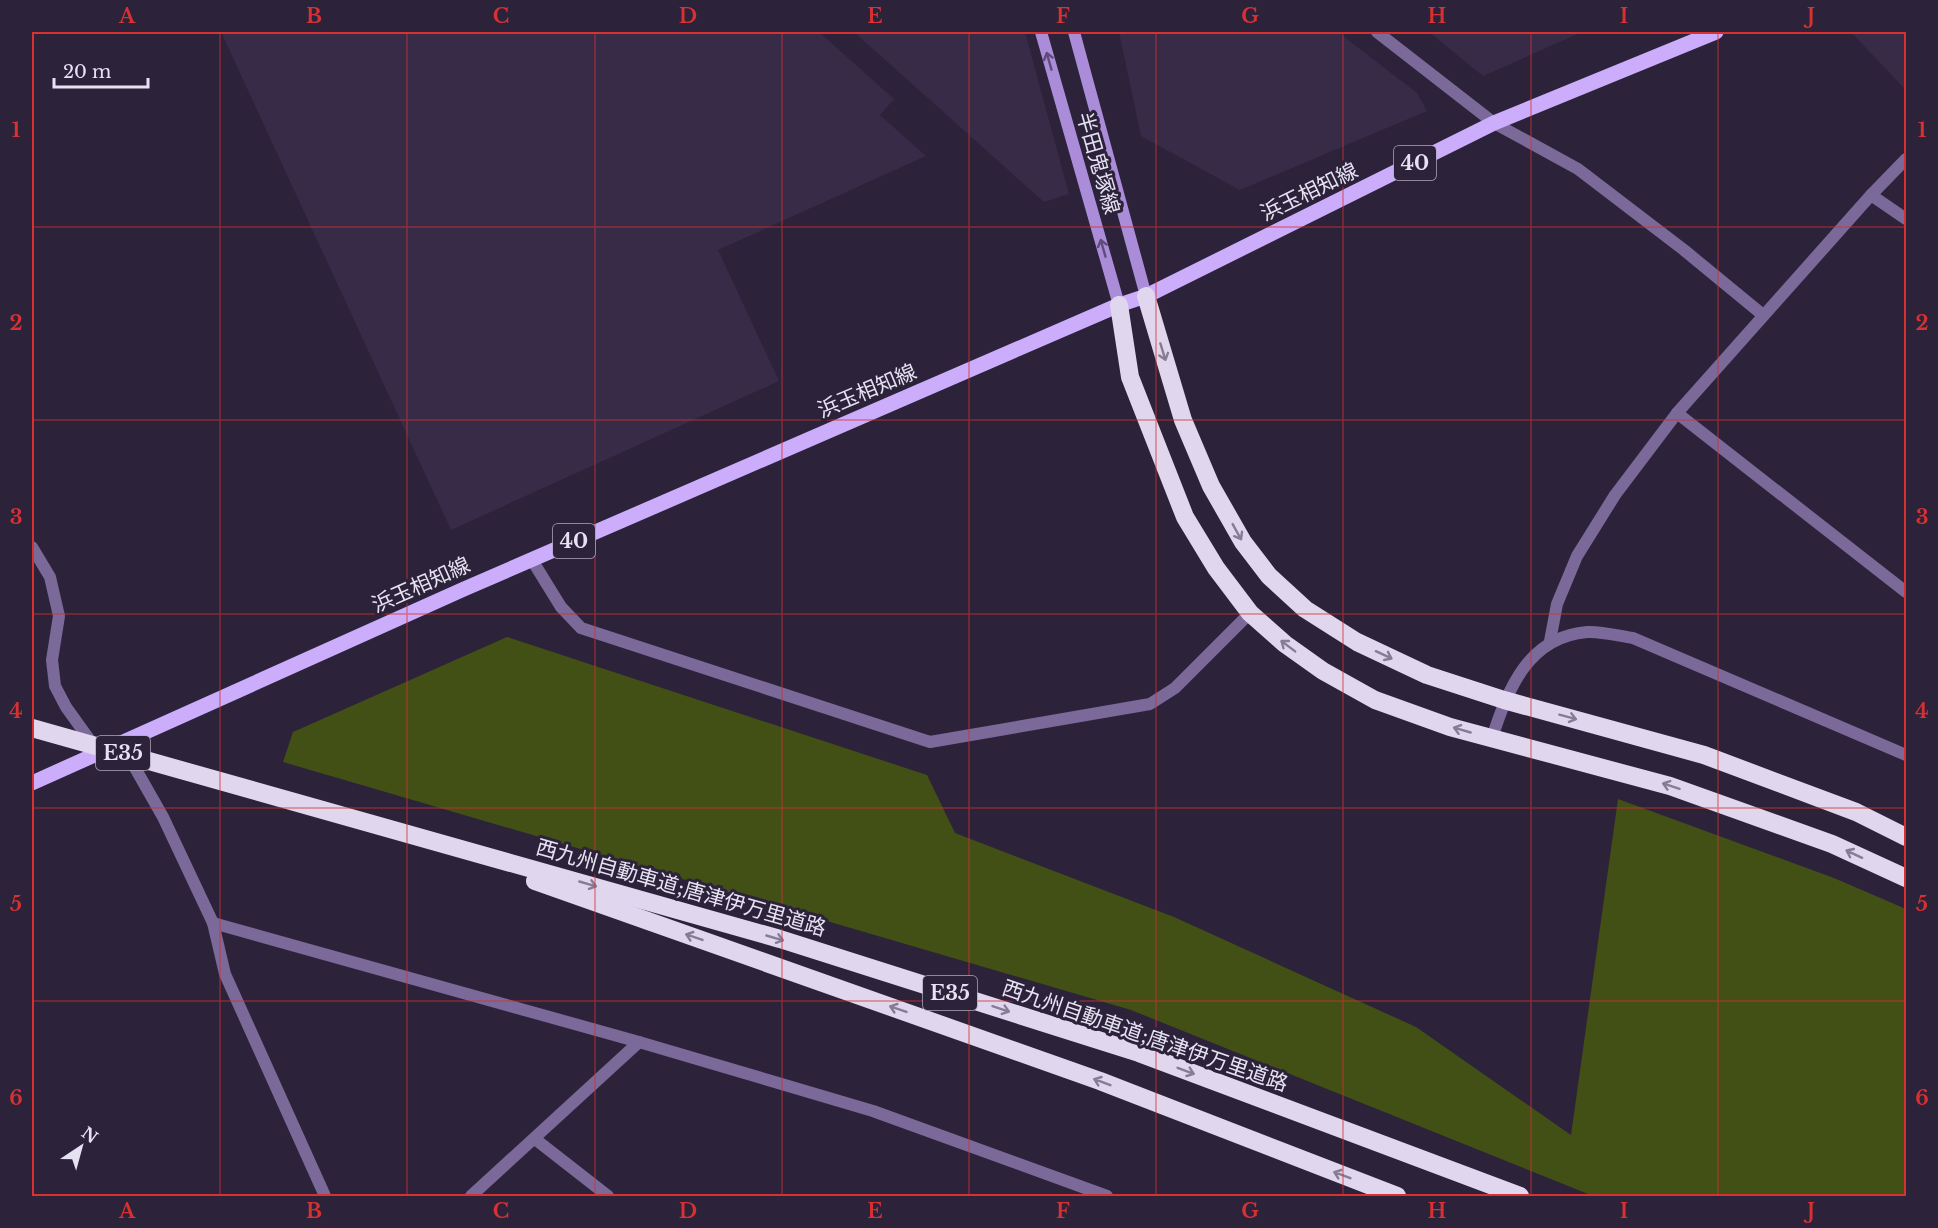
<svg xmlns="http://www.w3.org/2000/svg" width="1938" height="1228" viewBox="0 0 1938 1228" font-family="'Libre Baskerville','Noto Sans JP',serif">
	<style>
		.built { fill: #372b48 }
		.green { fill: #424f15 }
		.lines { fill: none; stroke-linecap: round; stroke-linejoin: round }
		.service { stroke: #7b6999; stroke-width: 12 }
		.minor { stroke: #7b6999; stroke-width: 12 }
		.tertiary { stroke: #7b6999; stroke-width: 12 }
		.secondary { stroke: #aa8cd9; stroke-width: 12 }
		.primary { stroke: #cbadfc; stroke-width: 15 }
		.motorway { stroke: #e0d7ef; stroke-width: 18 }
		.oneway { stroke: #5e4d7a }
		.oneway2 { stroke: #867d95 }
		.grid { fill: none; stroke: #d73132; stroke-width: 1.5; stroke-opacity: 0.55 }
		.labels { text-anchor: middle; stroke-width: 6; stroke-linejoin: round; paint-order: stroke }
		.shield { fill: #2c233b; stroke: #afa9bb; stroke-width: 1.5 }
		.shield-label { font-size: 20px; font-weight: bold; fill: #e7e2f2 }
		.street-label { font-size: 21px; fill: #e7e2f2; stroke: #2c233b }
		.neatline { fill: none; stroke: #d73132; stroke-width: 2 }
		.grid-label { font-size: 20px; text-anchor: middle; font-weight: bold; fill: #d73132 }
	</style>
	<rect width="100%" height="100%" fill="#2c233b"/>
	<g class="built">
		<polygon points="221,32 819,32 894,99 880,115 926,156 718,250 779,381 451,530"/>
		<polygon points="854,32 1025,32 1069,194 1044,202"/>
		<polygon points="1119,32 1338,32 1417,93 1427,111 1240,190 1141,136"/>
		<polygon points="1429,32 1582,32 1483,76"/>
		<polygon points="1851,32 1906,32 1906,90"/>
	</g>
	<polygon class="green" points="507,637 927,775 955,833 1174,917 1416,1027 1571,1135 1618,799 1834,878 1906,909 1906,1196 1593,1196 1131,1010 283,762 293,732"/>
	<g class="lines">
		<polyline class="service" points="532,560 561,607 581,628 930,742 1150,704 1175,688 1250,613"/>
		<g class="minor">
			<polyline points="1494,123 1578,169 1684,250 1763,315"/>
			<polyline points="1871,195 1906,219"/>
			<polyline points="1677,413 1906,592"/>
			<polyline points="1550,641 1557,604 1577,556 1615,495 1677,413 1871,195 1906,159"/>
			<polyline points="213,923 225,974 325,1196"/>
			<polyline points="535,1139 608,1196"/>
			<polyline points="471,1196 639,1042"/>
		</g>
		<g class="tertiary">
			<polyline points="1377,32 1494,123"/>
			<polyline points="32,547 50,577 59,616 52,660 55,686 66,707 94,746"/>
			<path d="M1492,738C1508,689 1528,637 1587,632C1601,631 1619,636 1633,638L1906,755"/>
			<polyline points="126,752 163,817 213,923 639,1042 873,1111 1107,1196"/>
		</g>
		<g class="secondary">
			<polyline points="1041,32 1119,305"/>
			<polyline points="1074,32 1146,296"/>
		</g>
		<polyline class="primary" points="32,783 464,589 1119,305 1146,296 1494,123 1716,32"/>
		<g class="motorway">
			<polyline points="1146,296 1183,420 1211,486 1243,542 1269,576 1305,609 1357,642 1427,675 1504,700 1704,755 1856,812 1906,837"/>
			<polyline points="1119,305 1130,377 1185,517 1216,568 1250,613 1285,644 1323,671 1375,700 1450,727 1670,786 1832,844 1906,878"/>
			<polyline points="32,728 780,939 1139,1053 1520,1196"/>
			<polyline points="535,881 1100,1081 1397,1196"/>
		</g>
	</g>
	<defs><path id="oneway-shaft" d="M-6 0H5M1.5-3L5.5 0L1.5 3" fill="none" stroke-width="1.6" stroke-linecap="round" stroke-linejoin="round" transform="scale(1.5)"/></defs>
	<g class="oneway">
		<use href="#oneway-shaft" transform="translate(1049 61) rotate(-106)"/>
		<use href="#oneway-shaft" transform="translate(1103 248) rotate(-106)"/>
	</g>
	<g class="oneway2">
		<use href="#oneway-shaft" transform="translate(1163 352) rotate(73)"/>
		<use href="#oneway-shaft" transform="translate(1237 532) rotate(61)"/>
		<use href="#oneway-shaft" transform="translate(1288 646) rotate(-143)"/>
		<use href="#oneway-shaft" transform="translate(1384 655) rotate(25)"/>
		<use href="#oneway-shaft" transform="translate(1568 717) rotate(15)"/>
		<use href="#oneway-shaft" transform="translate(1462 730) rotate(-164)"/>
		<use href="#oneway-shaft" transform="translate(1671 786) rotate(-162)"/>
		<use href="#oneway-shaft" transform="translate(1854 854) rotate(-155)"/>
		<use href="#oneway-shaft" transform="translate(588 884) rotate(16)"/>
		<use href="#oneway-shaft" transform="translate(694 937) rotate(-161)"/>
		<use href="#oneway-shaft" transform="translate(775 938) rotate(16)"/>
		<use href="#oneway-shaft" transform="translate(898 1009) rotate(-161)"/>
		<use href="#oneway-shaft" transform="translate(1001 1009) rotate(18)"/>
		<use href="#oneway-shaft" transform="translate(1186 1071) rotate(21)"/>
		<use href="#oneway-shaft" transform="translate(1102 1082) rotate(-159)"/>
		<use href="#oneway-shaft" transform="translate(1342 1175) rotate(-159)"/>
	</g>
	<path class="grid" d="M220,32V1196M407,32V1196M595,32V1196M782,32V1196M969,32V1196M1156,32V1196M1343,32V1196M1531,32V1196M1718,32V1196M32,227H1906M32,420H1906M32,614H1906M32,808H1906M32,1001H1906"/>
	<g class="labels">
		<g class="shield">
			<rect x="1394" y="146" width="42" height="34" rx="4.5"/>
			<rect x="553" y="524" width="42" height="34" rx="4.5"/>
			<rect x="96" y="736" width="54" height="34" rx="4.5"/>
			<rect x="923" y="976" width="54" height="34" rx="4.5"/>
		</g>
		<g class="shield-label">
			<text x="1415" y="170">40</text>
			<text x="574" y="548">40</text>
			<text x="123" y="760">E35</text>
			<text x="950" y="1000">E35</text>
		</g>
		<g class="street-label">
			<text transform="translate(1098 163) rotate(74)" y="7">半田鬼塚線</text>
			<text transform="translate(1309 192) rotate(-26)" y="7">浜玉相知線</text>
			<text transform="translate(867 391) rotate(-23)" y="7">浜玉相知線</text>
			<text transform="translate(421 585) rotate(-24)" y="7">浜玉相知線</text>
			<text transform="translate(681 888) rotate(16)" y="7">西九州自動車道;唐津伊万里道路</text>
			<text transform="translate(1145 1036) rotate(19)" y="7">西九州自動車道;唐津伊万里道路</text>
		</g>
	</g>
	<rect width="1938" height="1228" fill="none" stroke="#2c233b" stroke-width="66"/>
	<g transform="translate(81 1147) rotate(36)" stroke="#2c233b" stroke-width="4.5" paint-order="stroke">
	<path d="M0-4.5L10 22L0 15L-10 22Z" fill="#e7e2f2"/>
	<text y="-9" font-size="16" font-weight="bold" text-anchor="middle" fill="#e7e2f2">N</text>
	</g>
	<path d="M54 78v9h94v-9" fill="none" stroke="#e7e2f2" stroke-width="3"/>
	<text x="63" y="78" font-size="18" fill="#e7e2f2" stroke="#2c233b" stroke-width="4.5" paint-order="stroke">20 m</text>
	<rect x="33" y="33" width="1872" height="1162" class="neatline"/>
	<g class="grid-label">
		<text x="127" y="23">A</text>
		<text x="314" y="23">B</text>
		<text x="501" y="23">C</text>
		<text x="688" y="23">D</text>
		<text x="875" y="23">E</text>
		<text x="1063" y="23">F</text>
		<text x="1250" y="23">G</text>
		<text x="1437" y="23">H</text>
		<text x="1624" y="23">I</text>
		<text x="1811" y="23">J</text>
		<text x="16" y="137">1</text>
		<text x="1922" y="137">1</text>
		<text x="16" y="330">2</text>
		<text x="1922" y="330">2</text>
		<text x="16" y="524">3</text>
		<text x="1922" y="524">3</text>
		<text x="16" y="718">4</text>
		<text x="1922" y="718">4</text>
		<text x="16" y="911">5</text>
		<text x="1922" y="911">5</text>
		<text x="16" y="1105">6</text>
		<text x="1922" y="1105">6</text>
		<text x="127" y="1218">A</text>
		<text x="314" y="1218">B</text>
		<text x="501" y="1218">C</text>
		<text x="688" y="1218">D</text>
		<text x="875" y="1218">E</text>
		<text x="1063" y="1218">F</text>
		<text x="1250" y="1218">G</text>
		<text x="1437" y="1218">H</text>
		<text x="1624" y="1218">I</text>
		<text x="1811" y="1218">J</text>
	</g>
</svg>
